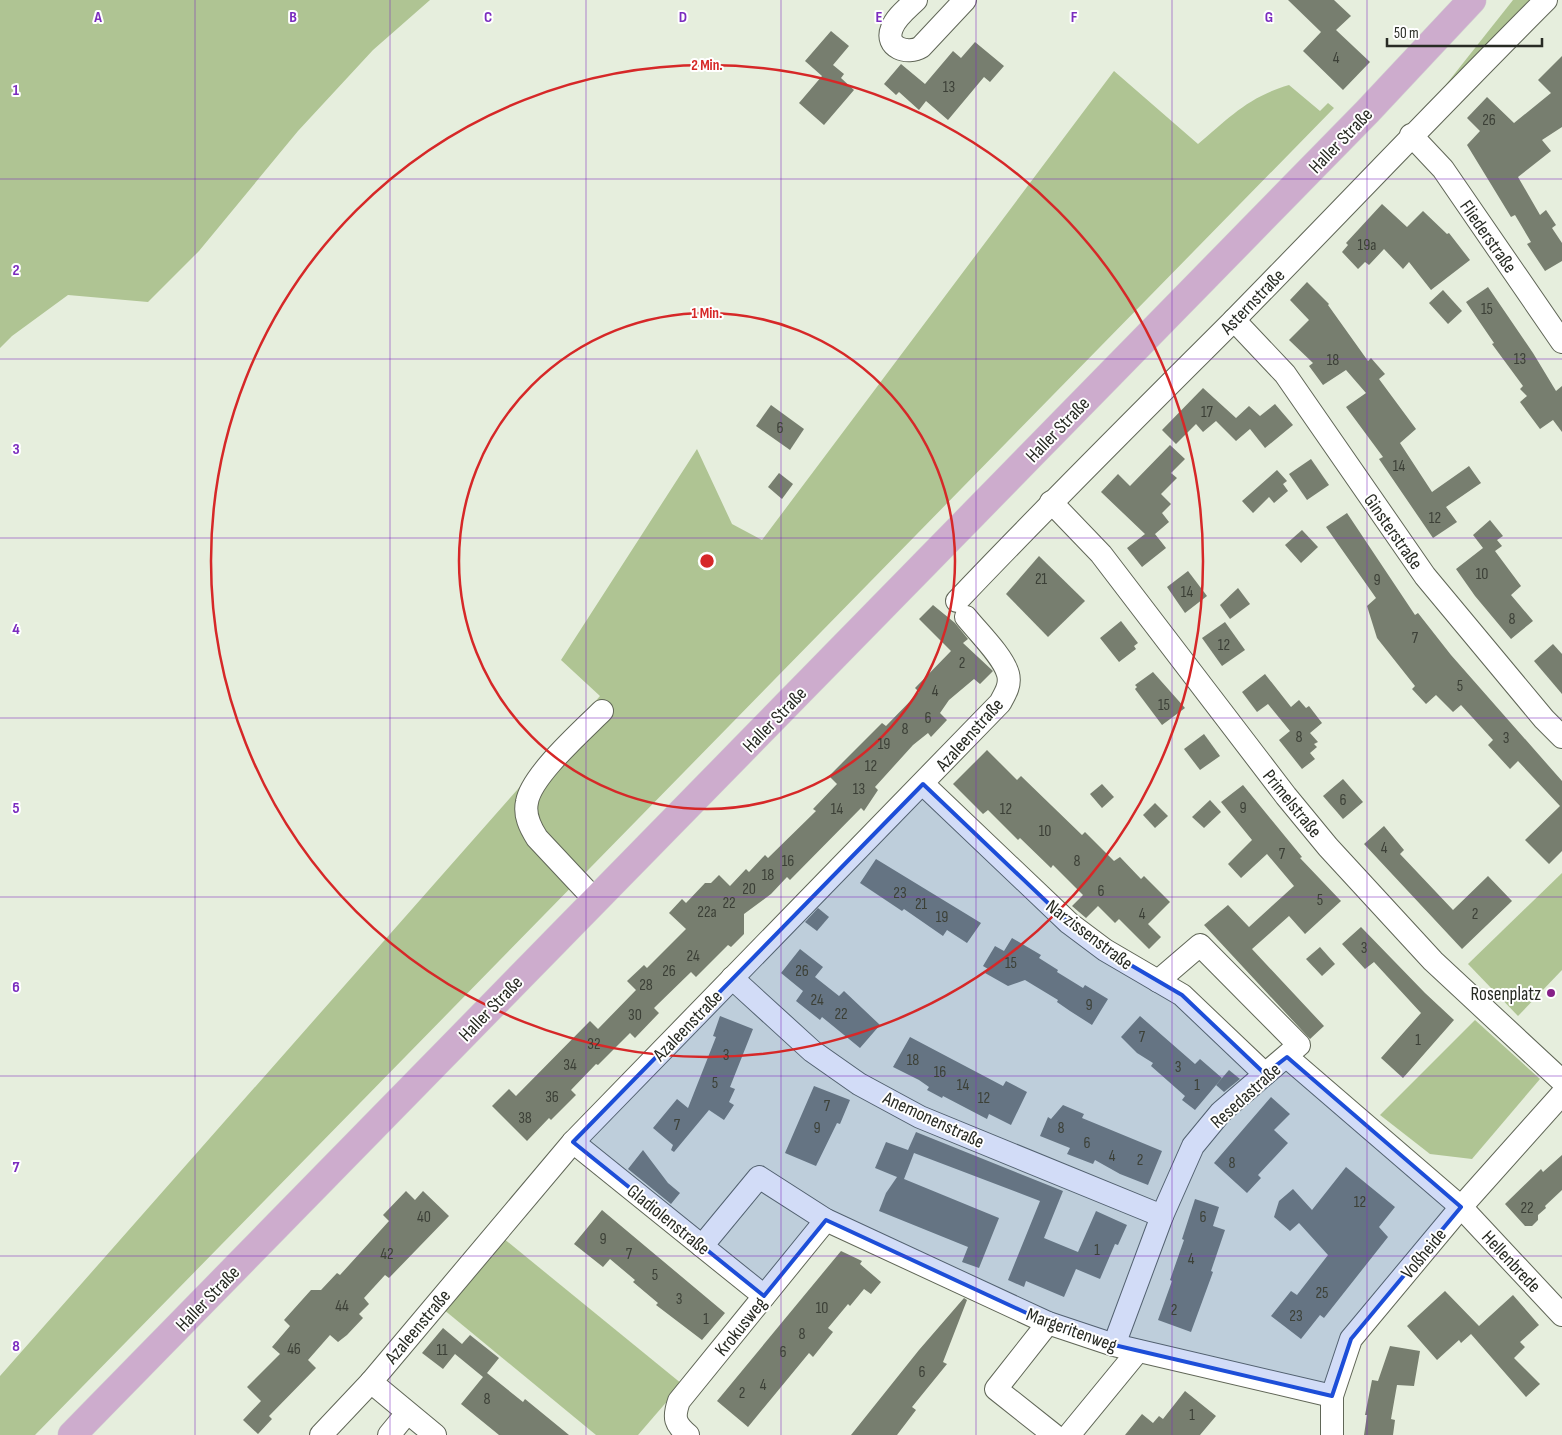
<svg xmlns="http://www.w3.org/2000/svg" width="1562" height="1435" viewBox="0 0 1562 1435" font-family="'Sofia Sans Condensed',sans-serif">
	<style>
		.green { fill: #afc493 }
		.building { fill: #777e6f }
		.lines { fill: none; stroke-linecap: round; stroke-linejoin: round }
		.minor-casing { stroke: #606657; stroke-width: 24 }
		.major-casing { stroke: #d0d0cf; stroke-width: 29 }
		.minor { stroke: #fff; stroke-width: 22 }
		.major { stroke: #cdaccd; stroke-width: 28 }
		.marked { fill: #1d4ed8; fill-opacity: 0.2; stroke: #1d4ed8; stroke-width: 4; stroke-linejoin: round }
		.grid { fill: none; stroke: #7b2cbf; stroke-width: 1; stroke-opacity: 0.55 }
		.ring { fill: none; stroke: #d62828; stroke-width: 2.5 }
		.poi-dot { fill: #862088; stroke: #fff; stroke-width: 2 }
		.labels { text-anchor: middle; stroke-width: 4; stroke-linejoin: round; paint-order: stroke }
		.number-label { font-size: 16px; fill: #3c4037 }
		.street-label { font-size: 19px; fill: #282b24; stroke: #fff }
		.poi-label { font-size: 19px; fill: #282b24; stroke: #fff; text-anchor: end }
		.grid-label { font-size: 16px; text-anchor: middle; font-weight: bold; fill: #7b2cbf; stroke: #fff; stroke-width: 4; stroke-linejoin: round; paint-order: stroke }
		.centre { fill: #d62828; stroke: #fff; stroke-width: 2.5 }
		.ring-label { font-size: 15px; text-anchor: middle; font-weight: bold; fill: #d62828; stroke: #fff; stroke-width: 4; stroke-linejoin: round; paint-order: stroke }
	</style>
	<rect width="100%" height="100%" fill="#e6eedd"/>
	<g class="green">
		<polygon points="0,0 430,0 373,50 298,131 199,251 148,302 68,295 12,336 0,348"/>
		<polygon points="1513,0 1535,0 1433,101"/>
		<path d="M1114,71L1198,144C1229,118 1248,97 1289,85L1320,111L1328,103L1334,108L35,1435H0V1376L600,696L561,660L697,449L732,524L762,540Z"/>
		<polygon points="1562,873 1562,970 1518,1016 1468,964"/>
		<polygon points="1475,1020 1540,1079 1472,1159 1430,1154 1380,1115"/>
		<polygon points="503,1238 682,1384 638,1435 596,1435 443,1309"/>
	</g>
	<g class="building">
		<polygon points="1288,0 1334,0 1351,16 1336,30 1370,62 1343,90 1303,51 1321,32"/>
		<polygon points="831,31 849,46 833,65 844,74 841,78 854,90 824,125 799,103 822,76 805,61"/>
		<polygon points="975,42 1004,66 990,82 984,77 948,120 926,101 919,110 899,92 896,95 884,84 901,64 925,84 953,51 961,58"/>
		<polygon points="1562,56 1562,127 1542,140 1551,151 1518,177 1540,215 1546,210 1556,225 1552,228 1562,243 1562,261 1545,271 1527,244 1531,242 1515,215 1511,217 1467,145 1480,131 1467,118 1487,97 1514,123 1551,93 1538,80"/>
		<polygon points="1382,204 1407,227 1423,211 1447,234 1449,233 1470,260 1431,290 1409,262 1403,269 1384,249 1369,265 1365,262 1358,269 1342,252 1348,245 1346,243"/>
		<polygon points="1307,282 1329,304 1328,305 1368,361 1371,358 1385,374 1379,379 1416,429 1400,443 1432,492 1469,466 1481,483 1446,507 1457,522 1433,538 1379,459 1383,457 1346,407 1366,393 1346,370 1323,385 1309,366 1313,363 1289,340 1309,320 1290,300"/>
		<polygon points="1488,287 1533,353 1556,391 1562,386 1562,432 1553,420 1540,429 1520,402 1527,396 1520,389 1523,386 1492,344 1494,343 1466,302"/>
		<polygon points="1443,290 1462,311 1448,324 1429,303"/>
		<polygon points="1203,388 1236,418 1249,406 1260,416 1275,404 1293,425 1265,448 1250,429 1236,441 1216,421 1203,432 1196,424 1176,444 1162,430"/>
		<polygon points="771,405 804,429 790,450 756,426"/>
		<polygon points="1170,445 1185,459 1171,473 1177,478 1161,494 1171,504 1162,513 1169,522 1155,534 1166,548 1142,567 1127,548 1145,534 1101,492 1118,474 1130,486"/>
		<polygon points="1311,459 1329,485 1307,500 1289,474"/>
		<polygon points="1277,470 1287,481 1283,484 1288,491 1274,503 1269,497 1253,513 1242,501"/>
		<polygon points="779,473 793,484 782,499 768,487"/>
		<polygon points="1347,513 1415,615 1418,613 1451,655 1562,781 1562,851 1549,864 1525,840 1560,806 1518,761 1510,769 1488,745 1493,740 1461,705 1453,712 1436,695 1426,704 1412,689 1415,686 1377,638 1367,606 1376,598 1326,527"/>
		<polygon points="1490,520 1503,536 1497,540 1502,546 1495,551 1521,586 1511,595 1533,621 1511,639 1475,596 1456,569 1483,548 1473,535"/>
		<polygon points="1302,530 1318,547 1301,563 1285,545"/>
		<polygon points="1039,556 1085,601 1048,637 1006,594"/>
		<polygon points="1188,571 1207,596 1185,613 1167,587"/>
		<polygon points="1238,588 1250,604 1230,619 1220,605"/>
		<polygon points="933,605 955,623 968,639 963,643 993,671 980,684 974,679 949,700 940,713 947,720 931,737 928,733 913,745 875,787 878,790 864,811 861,808 790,880 787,877 771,894 744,914 744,934 731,947 728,945 696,977 691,972 654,1008 659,1013 635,1038 630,1033 598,1065 596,1064 571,1090 576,1095 551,1120 549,1118 527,1141 492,1106 509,1089 516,1096 590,1021 598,1029 636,990 627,981 644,965 647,968 686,929 669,913 682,899 686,903 705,883 711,883 719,875 730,886 746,869 749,872 765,855 768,858 816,811 813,809 837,784 829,776 882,723 886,726 919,692 915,688 951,651 919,619"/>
		<polygon points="1121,621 1138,643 1134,646 1136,649 1119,662 1100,638"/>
		<polygon points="1225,622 1245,650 1222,666 1202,638"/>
		<polygon points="1553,644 1562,654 1562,694 1534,661"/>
		<polygon points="1153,672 1185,708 1162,725 1135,689 1137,687 1135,685"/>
		<polygon points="1265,674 1291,707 1299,700 1306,708 1309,706 1322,723 1310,733 1318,742 1314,744 1317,747 1310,753 1315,759 1302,769 1279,740 1290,731 1268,704 1257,712 1242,692"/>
		<polygon points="1204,734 1220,756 1200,770 1184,749"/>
		<polygon points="987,750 1017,780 1021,776 1082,835 1085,832 1114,861 1120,857 1141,879 1144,876 1170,902 1148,924 1161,937 1149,949 1119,919 1115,923 1098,906 1086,918 1072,906 1083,895 1053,865 1051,868 1020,838 1018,840 988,810 983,814 953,784"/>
		<polygon points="1343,779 1363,802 1343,819 1323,796"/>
		<polygon points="1102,784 1114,797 1102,808 1090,794"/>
		<polygon points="1243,785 1302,857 1300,858 1341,901 1305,934 1289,916 1252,949 1324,1026 1310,1039 1204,925 1228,905 1249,927 1294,886 1267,854 1241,878 1228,864 1252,840 1221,802"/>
		<polygon points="1210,800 1221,812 1204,828 1192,817"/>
		<polygon points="1155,803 1168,816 1155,828 1143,815"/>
		<polygon points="1384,826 1404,850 1400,854 1453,910 1488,876 1512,901 1462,949 1364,844"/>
		<polygon points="876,859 981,923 967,943 947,930 943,936 904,909 902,911 860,883"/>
		<polygon points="818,908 829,917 817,931 805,922"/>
		<polygon points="1361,927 1425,993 1454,1020 1403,1078 1381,1058 1421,1013 1374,962 1365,969 1342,944"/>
		<polygon points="1012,938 1041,955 1039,958 1058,970 1057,972 1083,988 1085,985 1108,999 1092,1025 1070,1011 1057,1002 1058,1000 1025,980 1008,986 985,973 988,969 983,966 995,946 1004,951"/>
		<polygon points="1320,947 1335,964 1322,976 1306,959"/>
		<polygon points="800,949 823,967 815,977 839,996 844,991 880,1025 860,1048 822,1017 820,1020 796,1001 803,991 781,973"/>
		<polygon points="720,1016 753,1029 730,1087 735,1089 729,1102 734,1105 724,1120 709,1110 674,1152 671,1150 673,1145 653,1128 677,1099 688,1108 716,1037 713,1036"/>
		<polygon points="1140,1016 1195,1064 1200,1059 1222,1078 1195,1110 1182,1100 1185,1096 1151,1066 1153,1063 1137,1053 1121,1037"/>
		<polygon points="910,1037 1003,1086 1006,1081 1027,1092 1011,1125 989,1114 987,1119 943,1096 942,1098 927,1090 929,1087 919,1080 893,1067"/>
		<polygon points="1229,1070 1240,1079 1224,1092 1216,1085"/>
		<polygon points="814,1086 850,1100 840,1124 837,1123 816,1166 785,1153"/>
		<polygon points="1271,1097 1290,1114 1274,1130 1288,1143 1258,1175 1261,1178 1247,1193 1214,1163"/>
		<polygon points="1063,1105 1084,1114 1082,1118 1162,1151 1148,1185 1120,1174 1095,1160 1093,1164 1067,1154 1070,1148 1040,1136 1048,1117 1051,1119"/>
		<polygon points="916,1132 1063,1191 1044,1238 1078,1252 1096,1211 1127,1225 1118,1245 1115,1244 1100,1279 1076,1269 1064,1297 1026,1281 1024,1287 1008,1280 1040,1201 914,1153 904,1179 999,1218 979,1268 962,1262 968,1247 879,1211 886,1193 897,1177 875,1168 886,1142 908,1150"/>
		<polygon points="643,1150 668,1183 680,1193 671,1204 628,1169"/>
		<polygon points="1562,1155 1562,1190 1545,1206 1546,1208 1538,1215 1538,1220 1532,1226 1525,1226 1505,1204 1541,1169 1543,1172"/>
		<polygon points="1346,1167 1395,1207 1379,1227 1388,1237 1324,1318 1320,1315 1301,1339 1271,1316 1291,1291 1297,1295 1328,1255 1299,1223 1290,1231 1274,1217 1279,1201 1293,1189 1312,1210"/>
		<polygon points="406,1191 415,1200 423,1191 449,1216 389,1278 385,1275 364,1298 369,1304 359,1314 363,1318 347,1335 338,1342 330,1335 308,1360 316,1368 269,1416 272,1419 258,1434 243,1420 261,1401 247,1387 280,1354 272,1347 290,1326 284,1320 311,1290 321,1290 337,1273 340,1275 389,1221 383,1215"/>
		<polygon points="1195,1199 1219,1207 1213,1226 1225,1230 1211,1271 1213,1272 1191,1332 1158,1320 1172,1281 1170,1280 1184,1240 1182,1239"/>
		<polygon points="602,1210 725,1313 702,1340 656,1305 658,1303 633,1282 635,1280 610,1259 603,1267 574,1244"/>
		<polygon points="841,1251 862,1261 860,1264 881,1282 871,1294 864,1289 850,1306 848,1304 828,1328 833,1332 813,1357 809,1353 748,1427 717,1401"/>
		<polygon points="1445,1291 1479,1326 1513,1295 1539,1325 1520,1342 1525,1347 1514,1358 1540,1384 1526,1397 1471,1334 1461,1343 1459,1340 1437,1360 1407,1326"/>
		<polygon points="964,1298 967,1300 943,1362 947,1364 912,1407 916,1410 897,1435 851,1435 919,1350"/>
		<polygon points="443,1328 462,1344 470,1335 499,1358 487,1373 523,1402 525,1399 569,1435 499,1435 461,1404 483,1377 455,1354 443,1369 422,1353"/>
		<polygon points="1390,1346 1420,1351 1414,1386 1397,1385 1391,1419 1395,1420 1393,1435 1364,1435 1367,1415 1365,1415 1372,1380 1378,1381"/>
		<polygon points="1185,1391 1216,1416 1200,1435 1125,1435 1142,1414 1153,1423 1159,1416 1163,1419"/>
	</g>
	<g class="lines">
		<g class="minor-casing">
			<g id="minor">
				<path d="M916,0C908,8 896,17 892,28C884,48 908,55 921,47L965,0"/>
				<polyline points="1411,135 1443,169 1562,342"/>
				<polyline points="1234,320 1285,374 1425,576 1544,719 1562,737"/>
				<polyline points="1051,502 1101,554 1286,796 1328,847 1433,961 1562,1081"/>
				<path d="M957,601C1047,506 1140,414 1233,321C1338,214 1440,106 1546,0"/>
				<polyline points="923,784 1069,923 1105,950 1182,995 1265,1074"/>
				<path d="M596,901L537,838C530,827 524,815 527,802C531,776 582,731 602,711"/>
				<polyline points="732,978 812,1051 859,1084 920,1117 1162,1216"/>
				<polyline points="1287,1057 1461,1207 1562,1315"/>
				<polyline points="573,1142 764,1296"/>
				<polyline points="702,1246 759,1177 826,1220 1048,1323 1114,1345 1332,1396"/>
				<polyline points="1048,1323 996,1389 1054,1435"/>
				<polyline points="1114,1345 1162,1216 1193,1146 1221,1112 1299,1045 1200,945 1158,981"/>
				<polyline points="371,1382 435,1435"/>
				<path d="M321,1435L371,1382L573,1142L1000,703C1005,694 1011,685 1008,674C1003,656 978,632 966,617"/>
				<polyline points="389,1435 407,1413"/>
				<path d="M688,1435C675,1424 673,1418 679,1401L826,1220"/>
				<polyline points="1069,1435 1138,1351"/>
				<polyline points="1332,1435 1332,1396 1351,1339 1461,1207 1562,1094"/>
			</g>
		</g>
		<g class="major-casing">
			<polyline id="major" points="72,1435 1367,112 1472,0"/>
		</g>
		<use href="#minor" class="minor"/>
		<use href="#major" class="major"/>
	</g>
	<path class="marked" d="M923,784L1069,923L1105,950L1182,995L1265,1074L1287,1057L1461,1207L1351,1339L1332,1396L1114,1345L1048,1323L826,1220L764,1296L573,1142Z"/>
	<path class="grid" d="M195,0V1435M390,0V1435M586,0V1435M781,0V1435M976,0V1435M1172,0V1435M1367,0V1435M0,179H1562M0,359H1562M0,538H1562M0,718H1562M0,897H1562M0,1076H1562M0,1256H1562"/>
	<g class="ring">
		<circle cx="707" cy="561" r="248"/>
		<circle cx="707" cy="561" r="496"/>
	</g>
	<circle class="poi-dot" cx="1551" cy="993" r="5"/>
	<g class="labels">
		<g class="number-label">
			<text x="1336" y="63">4</text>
			<text x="949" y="92">13</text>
			<text x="1489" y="125">26</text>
			<text x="1367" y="250">19a</text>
			<text x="1487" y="314">15</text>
			<text x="1520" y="364">13</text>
			<text x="1333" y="365">18</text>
			<text x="1207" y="417">17</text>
			<text x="780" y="433">6</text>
			<text x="1399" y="471">14</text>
			<text x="1435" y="523">12</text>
			<text x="1482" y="579">10</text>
			<text x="1041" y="584">21</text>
			<text x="1377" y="585">9</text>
			<text x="1187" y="597">14</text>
			<text x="1512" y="624">8</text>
			<text x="1415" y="643">7</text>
			<text x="1224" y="650">12</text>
			<text x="962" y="668">2</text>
			<text x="1460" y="691">5</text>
			<text x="935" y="696">4</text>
			<text x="1164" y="710">15</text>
			<text x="928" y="723">6</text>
			<text x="905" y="734">8</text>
			<text x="1299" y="742">8</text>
			<text x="1506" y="743">3</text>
			<text x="884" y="749">19</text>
			<text x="871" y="771">12</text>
			<text x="859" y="794">13</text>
			<text x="1343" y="805">6</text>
			<text x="1243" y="813">9</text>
			<text x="837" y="814">14</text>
			<text x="1006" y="814">12</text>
			<text x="1045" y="836">10</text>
			<text x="1384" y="853">4</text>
			<text x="1282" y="859">7</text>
			<text x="788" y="866">16</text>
			<text x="1077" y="866">8</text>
			<text x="768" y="880">18</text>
			<text x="749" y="894">20</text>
			<text x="1101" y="896">6</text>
			<text x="900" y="898">23</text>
			<text x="1320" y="905">5</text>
			<text x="729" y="908">22</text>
			<text x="921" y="909">21</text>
			<text x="707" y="917">22a</text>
			<text x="1142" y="919">4</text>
			<text x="1475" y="919">2</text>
			<text x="942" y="922">19</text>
			<text x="1364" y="953">3</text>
			<text x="693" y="961">24</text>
			<text x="1011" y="968">15</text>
			<text x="669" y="976">26</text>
			<text x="802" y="976">26</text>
			<text x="646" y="990">28</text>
			<text x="817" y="1005">24</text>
			<text x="1089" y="1010">9</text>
			<text x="841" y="1019">22</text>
			<text x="635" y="1020">30</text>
			<text x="1142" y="1042">7</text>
			<text x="1418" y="1045">1</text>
			<text x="594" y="1049">32</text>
			<text x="726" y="1060">3</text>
			<text x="913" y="1065">18</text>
			<text x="570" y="1070">34</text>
			<text x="1178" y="1072">3</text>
			<text x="940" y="1077">16</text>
			<text x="715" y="1088">5</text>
			<text x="963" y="1090">14</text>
			<text x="1197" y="1090">1</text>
			<text x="552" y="1102">36</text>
			<text x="984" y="1103">12</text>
			<text x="827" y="1111">7</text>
			<text x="525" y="1123">38</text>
			<text x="677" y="1130">7</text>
			<text x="817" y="1133">9</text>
			<text x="1061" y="1133">8</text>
			<text x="1087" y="1148">6</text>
			<text x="1112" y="1161">4</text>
			<text x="1140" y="1165">2</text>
			<text x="1232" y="1168">8</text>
			<text x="1360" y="1207">12</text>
			<text x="1527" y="1213">22</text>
			<text x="424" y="1222">40</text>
			<text x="1203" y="1222">6</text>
			<text x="603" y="1244">9</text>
			<text x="1097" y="1255">1</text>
			<text x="387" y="1259">42</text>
			<text x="629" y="1259">7</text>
			<text x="1191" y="1264">4</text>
			<text x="655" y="1280">5</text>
			<text x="1322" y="1298">25</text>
			<text x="679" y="1304">3</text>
			<text x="342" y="1311">44</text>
			<text x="822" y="1313">10</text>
			<text x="1174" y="1315">2</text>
			<text x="1296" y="1321">23</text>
			<text x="706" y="1324">1</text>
			<text x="802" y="1339">8</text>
			<text x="294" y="1354">46</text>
			<text x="442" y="1355">11</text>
			<text x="783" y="1357">6</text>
			<text x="922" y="1377">6</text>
			<text x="763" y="1390">4</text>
			<text x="742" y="1398">2</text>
			<text x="487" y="1404">8</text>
			<text x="1192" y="1420">1</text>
		</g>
		<g class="street-label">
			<text transform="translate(1340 140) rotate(-46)" y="7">Haller Straße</text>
			<text transform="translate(1489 236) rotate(55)" y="7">Fliederstraße</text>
			<text transform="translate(1252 301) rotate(-46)" y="7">Asternstraße</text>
			<text transform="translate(1057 429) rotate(-46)" y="7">Haller Straße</text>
			<text transform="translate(1394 531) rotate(55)" y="7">Ginsterstraße</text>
			<text transform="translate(774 719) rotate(-46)" y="7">Haller Straße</text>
			<text transform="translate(969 734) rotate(-48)" y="7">Azaleenstraße</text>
			<text transform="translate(1293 803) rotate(51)" y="7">Primelstraße</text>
			<text transform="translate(1090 934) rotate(37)" y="7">Narzissenstraße</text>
			<text transform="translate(490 1008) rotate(-46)" y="7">Haller Straße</text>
			<text transform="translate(687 1025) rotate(-46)" y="7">Azaleenstraße</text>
			<text transform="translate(1245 1095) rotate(-42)" y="7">Resedastraße</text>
			<text transform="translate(934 1119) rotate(25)" y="7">Anemonenstraße</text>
			<text transform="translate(669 1219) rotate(39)" y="7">Gladiolenstraße</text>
			<text transform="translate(1423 1253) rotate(-50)" y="7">Voßheide</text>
			<text transform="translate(1512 1261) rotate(47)" y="7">Hellenbrede</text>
			<text transform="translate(207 1298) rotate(-46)" y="7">Haller Straße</text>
			<text transform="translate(417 1326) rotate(-50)" y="7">Azaleenstraße</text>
			<text transform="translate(740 1326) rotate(-51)" y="7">Krokusweg</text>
			<text transform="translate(1072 1329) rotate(20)" y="7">Margeritenweg</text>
		</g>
		<g class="poi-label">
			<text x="1541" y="1000">Rosenplatz</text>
		</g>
	</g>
	<g class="grid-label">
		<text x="98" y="22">A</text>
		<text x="293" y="22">B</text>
		<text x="488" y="22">C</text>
		<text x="683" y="22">D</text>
		<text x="879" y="22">E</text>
		<text x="1074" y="22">F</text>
		<text x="1269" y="22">G</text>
		<text x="16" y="95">1</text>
		<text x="16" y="275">2</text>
		<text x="16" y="454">3</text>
		<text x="16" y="634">4</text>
		<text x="16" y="813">5</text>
		<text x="16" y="992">6</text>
		<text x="16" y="1172">7</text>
		<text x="16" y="1351">8</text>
	</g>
	<circle cx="707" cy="561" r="8" class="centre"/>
	<g class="ring-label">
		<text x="707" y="70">2 Min.</text>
		<text x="707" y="318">1 Min.</text>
	</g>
	<path d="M1387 38v8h155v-8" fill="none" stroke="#282b24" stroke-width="2.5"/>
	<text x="1394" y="38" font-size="15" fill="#282b24" stroke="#ffffff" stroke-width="4" paint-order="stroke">50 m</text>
</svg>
